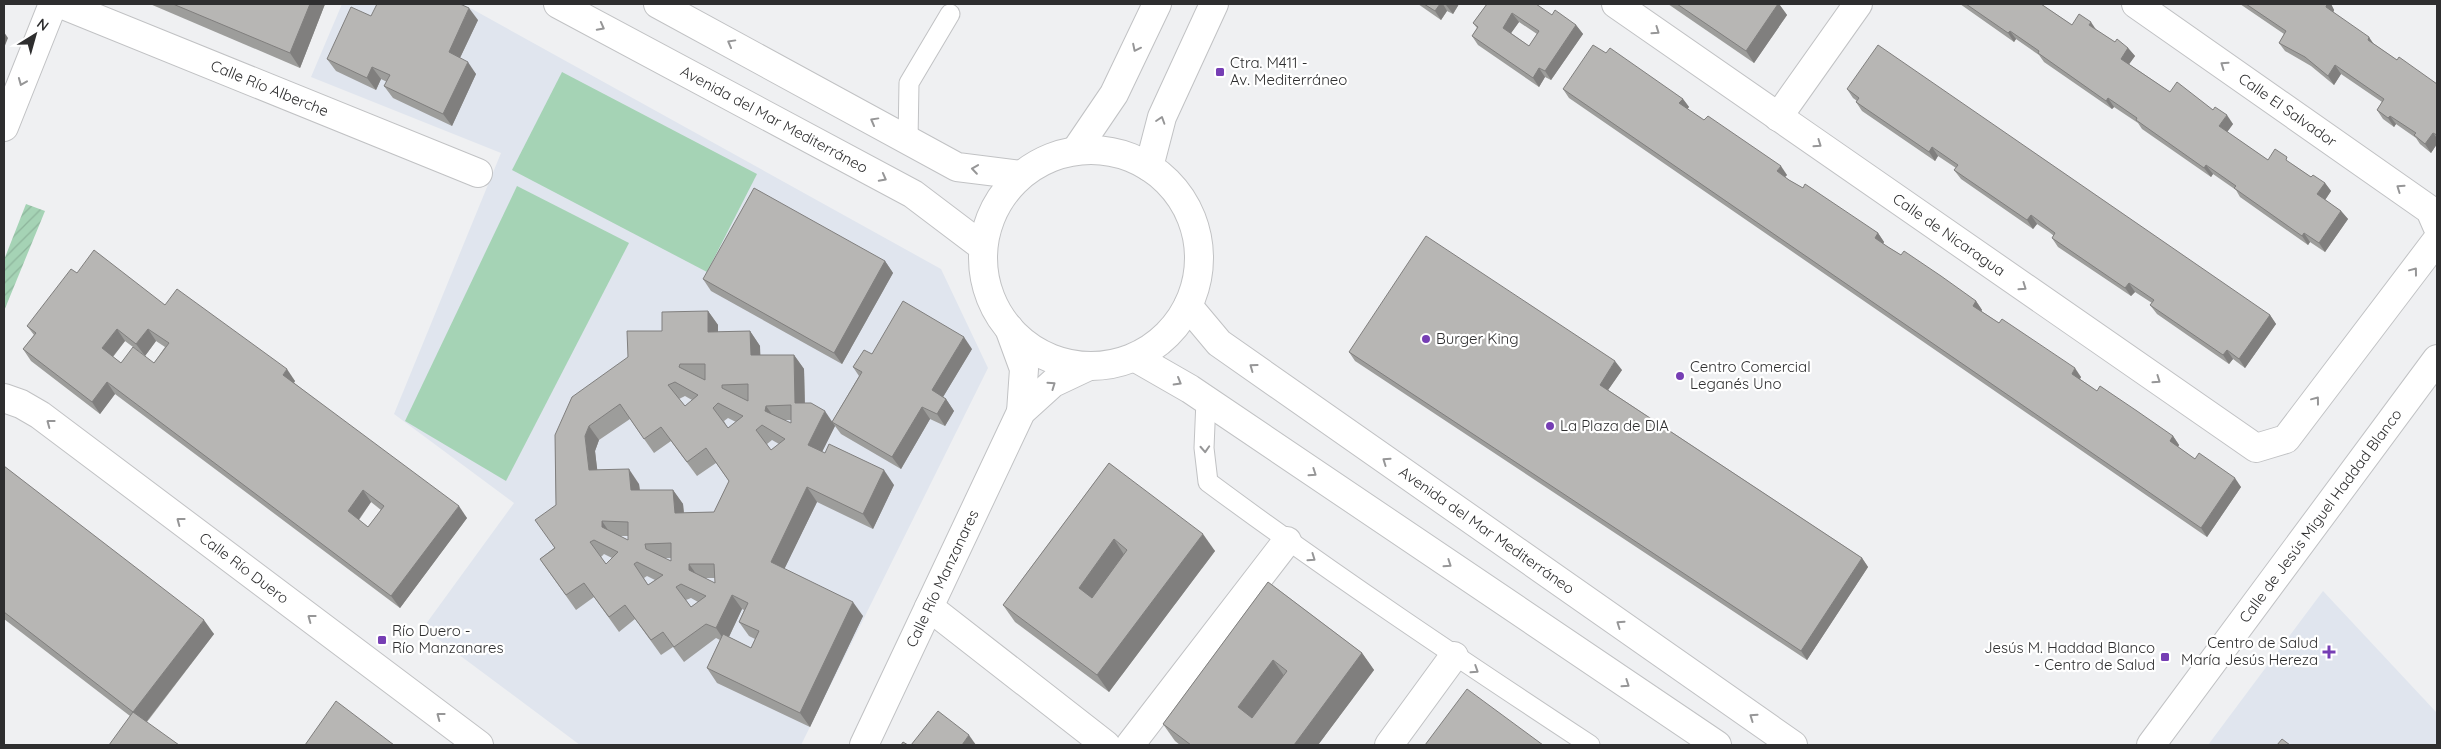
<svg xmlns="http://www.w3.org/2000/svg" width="2441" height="749" viewBox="0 0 2441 749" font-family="Quicksand,sans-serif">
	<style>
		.built { fill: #e0e5ee }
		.garden { fill: url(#garden-furrows) }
		.pitch { fill: #a5d3b5 }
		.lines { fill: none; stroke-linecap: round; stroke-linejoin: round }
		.lane-casing { stroke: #c1c2c4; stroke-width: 21 }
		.street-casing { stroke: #c1c2c4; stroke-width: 30 }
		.primary-casing { stroke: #c1c2c4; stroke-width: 30 }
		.lane { stroke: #fff; stroke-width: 19 }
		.street { stroke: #fff; stroke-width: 28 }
		.primary { stroke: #fff; stroke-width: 28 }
		.wall { fill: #9d9d9b; fill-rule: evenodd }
		.shaded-wall { fill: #807f7e }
		.building { fill: #b7b6b4; stroke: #807f7e; fill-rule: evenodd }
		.oneway { stroke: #969697 }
		.poi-dot { fill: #763eb4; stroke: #fff; stroke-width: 2 }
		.labels { text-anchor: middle; stroke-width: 4.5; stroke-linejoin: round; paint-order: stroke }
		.poi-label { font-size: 15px; fill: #2e2e2f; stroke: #fff; text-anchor: start }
		.street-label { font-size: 15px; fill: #2e2e2f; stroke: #fff }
	</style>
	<defs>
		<pattern id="garden-furrows" width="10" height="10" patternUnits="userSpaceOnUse" patternTransform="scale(1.25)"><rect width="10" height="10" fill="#a5d3b5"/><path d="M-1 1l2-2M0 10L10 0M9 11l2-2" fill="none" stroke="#8eb59c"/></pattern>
	</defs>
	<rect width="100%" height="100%" fill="#eff0f2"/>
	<g class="built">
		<polygon points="342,4 463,4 941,269 988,368 801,745 580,745 423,628 514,503 394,414 501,153 311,77"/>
		<polygon points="2323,591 2437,713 2437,745 2208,745"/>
	</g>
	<polygon class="garden" points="26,204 45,211 4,311 4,260"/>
	<g class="pitch">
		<polygon points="562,72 757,174 707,272 512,170"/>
		<polygon points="517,186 629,243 506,481 405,421"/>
	</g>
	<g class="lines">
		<g class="lane-casing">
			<g id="lane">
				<polyline points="908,140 909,83 950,14"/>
				<path d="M1206,400L1204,448L1208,482C1332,574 1461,660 1590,745"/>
			</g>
		</g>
		<g class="street-casing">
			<g id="street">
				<path id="s1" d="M61,4L478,173"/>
				<path id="s2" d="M1616,4L2256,448L2286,439L2437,240"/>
				<path id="s3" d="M2136,4L2430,210L2437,226"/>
				<polyline points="1778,117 1858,4"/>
				<polyline points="4,127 53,4"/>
				<polyline points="1009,328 1024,369 1021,412"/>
				<path id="s4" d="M4,398L21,404L40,415L479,745"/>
				<polyline points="929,607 1106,745"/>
				<path id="s5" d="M864,745L1021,412L1053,383L1089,366"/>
				<polyline points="1130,745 1287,541"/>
				<polyline points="1389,745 1454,656"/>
				<path id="s6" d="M2151,745L2437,359"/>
			</g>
		</g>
		<g class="primary-casing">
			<g id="primary">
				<path id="s7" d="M558,4L913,194L983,247"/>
				<polyline points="658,4 957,167 1021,175"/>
				<polyline points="1076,150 1114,94 1157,4"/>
				<circle cx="1091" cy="258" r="108"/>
				<polyline points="1149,167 1162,117 1214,4"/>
				<path id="s8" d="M1188,306L1219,343L1793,745"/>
				<polyline points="1136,358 1190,389 1717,745"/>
			</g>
		</g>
		<use href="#lane" class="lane"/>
		<use href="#street" class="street"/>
		<use href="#primary" class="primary"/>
	</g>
	<g class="wall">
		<polygon points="150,4 325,4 300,68"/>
		<polygon points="1418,4 1459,4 1453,14 1447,11 1441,20"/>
		<path d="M1487,4L1552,15L1576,25L1583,34L1551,80L1545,77L1539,87L1478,45L1472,36L1477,28L1473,23ZM1519,22L1537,34L1529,46L1511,33Z"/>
		<polygon points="1668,4 1779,4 1787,15 1754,63"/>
		<polygon points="1960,4 2041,4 2072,25 2096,30 2115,42 2128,48 2135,56 2129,64 2170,92 2213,110 2233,124 2227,132 2268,160 2292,164 2311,177 2325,183 2331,191 2325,200 2341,211 2348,219 2325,252 2310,242 2308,245 2240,197 2236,190 2213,174 2211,177 2142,129 2138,123 2114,107 2112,109 2044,62 2039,55 2016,39 2014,42"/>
		<polygon points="2240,4 2331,4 2334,10 2333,12 2374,44 2397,60 2437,84 2437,144 2431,153 2420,144 2416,138 2396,124 2394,127 2383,119 2377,110 2382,102 2341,74 2334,85 2311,66 2285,51 2279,43 2284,34"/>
		<polygon points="371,16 478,20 460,58 476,74 452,126 393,98 384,86 387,82 381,79 376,90 336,71 327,59"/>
		<polygon points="1606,53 1683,99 1689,107 1687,109 1787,175 1785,177 1789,180 1878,233 1884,242 1883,244 1976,301 1982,310 1981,311 2081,377 2080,379 2097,391 2173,436 2179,445 2178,447 2195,459 2241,487 2207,537 1569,98 1563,89"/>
		<polygon points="1847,89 2270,315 2276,324 2245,368 2233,359 2229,364 2157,314 2150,305 2152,303 2135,292 2131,296 2058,247 2052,238 2054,236 2049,232 2037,224 2033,229 1961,179 1954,170 1956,168 1938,156 1935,161 1862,111 1856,102 1857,101 1853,98"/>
		<polygon points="885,261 893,273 842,364 711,291 703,279"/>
		<path d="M77,273L165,305L295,381L294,383L467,518L400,608L115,394L100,414L31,361L23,349L34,335L27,326ZM125,341L145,356L156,341L165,347L154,363H121L113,357ZM371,502L381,510L368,527L359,520Z"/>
		<path d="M708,311L718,325V332L750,331L760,346V355H794L804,369L805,403L832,422L859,376L853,367L872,354L972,349L943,397L946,399L954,411L945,426L930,419L901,469L841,434L835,426L822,452L894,485L873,529L817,502L784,569L863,616L810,727L717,683L707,668L720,640L716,638L684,662L673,647L661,655L635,619L619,632L594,597L576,610L540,559L554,548L556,505L555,435L662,331ZM685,396L692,400L685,406L679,399ZM728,418L736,422L728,428L724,421ZM630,419L654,453L671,441L697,476L716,463L729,481L714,512L684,513L683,504L673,490H640L639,484L597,470L595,451L599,440ZM784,420H791V423ZM772,440L779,444L771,450L767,444ZM620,536H628V540ZM604,554L612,558L606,564L601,557ZM664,558H671V561ZM647,576L655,580L648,585L644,578ZM705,578H715V583ZM691,598L698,602L691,607L686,600ZM742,609L744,610L739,622L749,636L755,639L751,648L729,637Z"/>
		<polygon points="1349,352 1622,370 1608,390 1862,558 1868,567 1807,660 1355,361"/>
		<polygon points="1109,463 1215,551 1109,692 1015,622 1003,605"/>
		<polygon points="4,466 214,634 147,722 130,716 4,619"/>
		<polygon points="1268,582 1362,653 1374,670 1318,745 1180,745 1175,741 1163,724"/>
	</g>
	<g class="shaded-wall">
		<polygon points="310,4 325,4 300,68 290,53"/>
		<polygon points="1440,4 1443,4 1447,11 1441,20 1435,11"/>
		<polygon points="1447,4 1459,4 1453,14 1446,5"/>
		<polygon points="1778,4 1779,4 1787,15 1754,63 1746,51"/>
		<polygon points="2327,4 2331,4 2334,10 2332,16 2326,7"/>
		<polygon points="469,8 478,20 457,64 449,52"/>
		<polygon points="1512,13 1519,22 1509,36 1503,28"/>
		<polygon points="2091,22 2097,31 2089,25"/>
		<polygon points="1576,25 1583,34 1551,80 1545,71"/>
		<polygon points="2010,31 2016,39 2014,42 2008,33"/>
		<polygon points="4,32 8,38 4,48"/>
		<polygon points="2369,37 2375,46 2368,40"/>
		<polygon points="2128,48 2135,56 2127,67 2121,59"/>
		<polygon points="468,62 476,74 452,126 443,114"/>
		<polygon points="2335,65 2341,74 2334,85 2328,76"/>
		<polygon points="372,67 381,79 376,90 367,78"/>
		<polygon points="1539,68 1545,77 1539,87 1533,78"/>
		<polygon points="2108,98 2114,107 2112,109 2106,101"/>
		<polygon points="1683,99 1689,107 1685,112 1679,103"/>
		<polygon points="2227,115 2233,124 2225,135 2219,126"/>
		<polygon points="2390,116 2396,124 2394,127 2388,118"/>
		<polygon points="2433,133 2437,138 2437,144 2431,153 2425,144"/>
		<polygon points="1932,147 1938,156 1935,161 1929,152"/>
		<polygon points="2206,165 2213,174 2211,177 2204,168"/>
		<polygon points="1781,166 1787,175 1783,179 1777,171"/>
		<polygon points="2325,183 2331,191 2323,203 2317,194"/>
		<polygon points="2341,211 2348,219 2325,252 2319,243"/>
		<polygon points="2031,215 2037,224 2033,229 2027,220"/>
		<polygon points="1878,233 1884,242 1881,247 1875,238"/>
		<polygon points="2304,233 2310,242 2308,245 2302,236"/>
		<polygon points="885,261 893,273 842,364 834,353"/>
		<polygon points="2129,283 2135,292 2131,296 2125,288"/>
		<polygon points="1976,301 1982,310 1979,315 1973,306"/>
		<polygon points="708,311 718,325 718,346 708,332"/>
		<polygon points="2270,315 2276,324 2245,368 2239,359"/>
		<polygon points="117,329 125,341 110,360 102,348"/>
		<polygon points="148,329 156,341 145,356 136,344"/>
		<polygon points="750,331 760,346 761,369 751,355"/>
		<polygon points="964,337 972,349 940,402 932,390"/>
		<polygon points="2227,350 2233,359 2229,364 2223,355"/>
		<polygon points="794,355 804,369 805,417 795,403"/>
		<polygon points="1615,361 1622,370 1606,393 1600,385"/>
		<polygon points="2075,368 2081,377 2078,382 2072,374"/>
		<polygon points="287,369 295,381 291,387 283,375"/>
		<polygon points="107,382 115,394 100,414 92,402"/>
		<polygon points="946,399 954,411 945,426 937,414"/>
		<polygon points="766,406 776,420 765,411"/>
		<polygon points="922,407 930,419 901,469 892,457"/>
		<polygon points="825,411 835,426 818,460 808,445"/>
		<polygon points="589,426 599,440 595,451 599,484 589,470 585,436"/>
		<polygon points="2173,436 2179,445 2176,450 2170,441"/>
		<polygon points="629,469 639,484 641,504 631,490"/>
		<polygon points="884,470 894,485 873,529 863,514"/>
		<polygon points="2235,478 2241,487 2207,537 2201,528"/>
		<polygon points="807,487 817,502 781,576 771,562"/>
		<polygon points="363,490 371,502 356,523 348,511"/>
		<polygon points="673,490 683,504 685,527 675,513"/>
		<polygon points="459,506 467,518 400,608 391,596"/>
		<polygon points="602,521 612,536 602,527"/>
		<polygon points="1203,534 1215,551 1109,692 1097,675"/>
		<polygon points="1114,539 1125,556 1091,605 1079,588"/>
		<polygon points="1862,558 1868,567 1807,660 1801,651"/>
		<polygon points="689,564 699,578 689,570"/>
		<polygon points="732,595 742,609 726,643 716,628"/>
		<polygon points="853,602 863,616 810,727 800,713"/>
		<polygon points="204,620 214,634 143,726 133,712"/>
		<polygon points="1362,653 1374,670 1318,745 1294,745"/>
		<polygon points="1273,660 1285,677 1250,724 1238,707"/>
		<polygon points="969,735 976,745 961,745"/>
	</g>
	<g class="building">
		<polygon points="173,4 310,4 290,53"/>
		<polygon points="377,4 460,4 469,8 449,52 468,62 443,114 384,86 390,75 372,67 367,78 327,59 351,7 371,16"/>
		<polygon points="1424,4 1440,4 1435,11"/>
		<path d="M1487,4H1536L1552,15L1555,10L1576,25L1545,71L1539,68L1533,78L1472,36L1478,27L1473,23ZM1512,13L1539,31L1529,46L1503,28Z"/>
		<polygon points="1677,4 1778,4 1746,51"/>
		<polygon points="1966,4 2041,4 2072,25 2079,14 2091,22 2089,25 2115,42 2117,39 2128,48 2121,59 2170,92 2177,82 2213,110 2215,107 2227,115 2219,126 2268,160 2275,149 2287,157 2286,160 2311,177 2313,175 2325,183 2317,194 2341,211 2319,243 2304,233 2302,236 2234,188 2236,186 2206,165 2204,168 2136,120 2137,118 2108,98 2106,101 2038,53 2039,51 2010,31 2008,33"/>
		<polygon points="2246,4 2327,4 2326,7 2369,37 2368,40 2397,60 2399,57 2437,84 2437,135 2433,133 2425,144 2414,135 2416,133 2390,116 2388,118 2377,110 2384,99 2335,65 2328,76 2305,57 2279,43 2286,31"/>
		<polygon points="1593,45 1606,53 1610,48 1683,99 1679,103 1704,120 1708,116 1781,166 1777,171 1789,180 1803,188 1805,184 1878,233 1875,238 1888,247 1901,255 1904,251 1941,276 1976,301 1973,306 1999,323 2002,319 2075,368 2072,374 2097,391 2100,386 2137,411 2173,436 2170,441 2195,459 2199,453 2235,478 2201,528 1563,89"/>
		<polygon points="1878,45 2270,315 2239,359 2227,350 2223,355 2150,305 2154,300 2129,283 2125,288 2052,238 2055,233 2031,215 2027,220 1954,170 1958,165 1932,147 1929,152 1856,102 1859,98 1847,89"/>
		<polygon points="754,188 885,261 834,353 703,279"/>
		<polygon points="1426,236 1615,361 1600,385 1862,558 1801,651 1349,352"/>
		<path d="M94,250L165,305L177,289L287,369L283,375L459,506L391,596L107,382L92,402L23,349L36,333L27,326L71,269L77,273ZM117,329L136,344L148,329L169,343L154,363L133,347L121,363L102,348ZM363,490L384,506L368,527L348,511Z"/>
		<polygon points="903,301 964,337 932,390 946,399 937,414 922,407 892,457 832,422 862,372 853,367 864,350 872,354"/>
		<path d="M708,311V332L750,331L751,355H794L795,403H811L825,411L808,445L825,453L829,444L884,470L863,514L807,487L771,562L853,602L800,713L707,668L723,634L751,648L759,631L739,622L748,603L732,595L716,628L706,624L674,647L663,632L651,640L625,605L609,617L584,583L566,595L540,559L555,548L535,520L556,505L555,435L572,397L628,357L627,331H662V312ZM680,364H705V380L679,367ZM675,382L698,395L685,406L668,385ZM748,384V401L722,388V385ZM718,403L743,416L728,428L713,408ZM620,404L644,439L661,427L687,462L706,448L729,481L714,512L675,513L673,490H631L629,469L589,470L585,436L589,426ZM791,405V423L765,411L766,406ZM762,425L785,439L771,450L756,430ZM602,521L628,522V540L602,527ZM594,540L618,552L606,564L590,542ZM671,543V561L646,549L645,544ZM637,562L663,575L648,585L634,564ZM689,564H714L715,583L689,570ZM681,584L706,596L691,607L676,587Z"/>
		<path d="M1109,463L1203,534L1097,675L1003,605ZM1114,539L1127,550L1092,598L1079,588Z"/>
		<polygon points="4,466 204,620 133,712 179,745 109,745 133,712 4,612"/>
		<path d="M1268,582L1362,653L1294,745H1191L1163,724ZM1273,660L1287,671L1252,718L1238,707Z"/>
		<polygon points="1467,689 1543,745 1425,745"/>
		<polygon points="336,701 394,745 305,745"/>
		<polygon points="938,711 969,735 962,745 911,745"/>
		<polygon points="2282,739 2290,745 2277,745"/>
		<polygon points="903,742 908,745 901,745"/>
	</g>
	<defs><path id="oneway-chevron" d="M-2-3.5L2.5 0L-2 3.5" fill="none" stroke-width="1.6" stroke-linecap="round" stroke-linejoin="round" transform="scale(1.25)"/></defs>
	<g class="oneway">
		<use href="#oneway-chevron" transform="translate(601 27) rotate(28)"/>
		<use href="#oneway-chevron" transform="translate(1656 31) rotate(35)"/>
		<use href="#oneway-chevron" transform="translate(731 43) rotate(-151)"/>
		<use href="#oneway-chevron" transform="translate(1136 48) rotate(116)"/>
		<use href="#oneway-chevron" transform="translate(2224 65) rotate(-145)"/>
		<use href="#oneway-chevron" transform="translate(22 82) rotate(112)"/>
		<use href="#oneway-chevron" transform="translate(1161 120) rotate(-72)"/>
		<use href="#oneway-chevron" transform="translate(874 121) rotate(-151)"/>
		<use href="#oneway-chevron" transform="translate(1818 144) rotate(35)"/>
		<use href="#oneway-chevron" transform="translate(975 169) rotate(-172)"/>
		<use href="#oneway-chevron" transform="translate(883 178) rotate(28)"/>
		<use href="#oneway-chevron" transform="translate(2400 188) rotate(-145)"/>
		<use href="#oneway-chevron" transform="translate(2414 271) rotate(-53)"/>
		<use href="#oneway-chevron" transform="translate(2023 287) rotate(35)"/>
		<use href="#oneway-chevron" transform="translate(1253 367) rotate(-144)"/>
		<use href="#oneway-chevron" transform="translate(2157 380) rotate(35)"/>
		<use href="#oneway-chevron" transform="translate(1178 382) rotate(30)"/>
		<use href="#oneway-chevron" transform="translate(1052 385) rotate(-35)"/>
		<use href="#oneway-chevron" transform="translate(2316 400) rotate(-53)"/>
		<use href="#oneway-chevron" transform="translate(50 423) rotate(-143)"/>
		<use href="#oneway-chevron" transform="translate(1205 449) rotate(87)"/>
		<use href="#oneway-chevron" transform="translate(1386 461) rotate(-145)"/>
		<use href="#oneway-chevron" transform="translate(1313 473) rotate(34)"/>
		<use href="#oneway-chevron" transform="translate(180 521) rotate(-143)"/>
		<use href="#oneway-chevron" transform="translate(1312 558) rotate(35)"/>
		<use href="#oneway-chevron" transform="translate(1448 564) rotate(34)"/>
		<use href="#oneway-chevron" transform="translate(311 618) rotate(-143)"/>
		<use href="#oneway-chevron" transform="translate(1620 624) rotate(-145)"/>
		<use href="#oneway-chevron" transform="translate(1475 670) rotate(33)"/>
		<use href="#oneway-chevron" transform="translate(1626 684) rotate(34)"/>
		<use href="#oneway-chevron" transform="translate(440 716) rotate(-143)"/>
		<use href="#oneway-chevron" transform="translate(1753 717) rotate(-145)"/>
	</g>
	<g class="poi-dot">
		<rect x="1215" y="67" width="10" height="10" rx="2.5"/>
		<circle cx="1426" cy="339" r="5"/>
		<circle cx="1680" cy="376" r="5"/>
		<circle cx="1550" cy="426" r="5"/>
		<rect x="377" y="635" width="10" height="10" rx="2.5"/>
		<path d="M2326.5 644.5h5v5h5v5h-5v5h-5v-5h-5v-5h5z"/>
		<rect x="2160" y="652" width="10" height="10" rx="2.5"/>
	</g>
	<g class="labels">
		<g class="poi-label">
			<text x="1230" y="68">Ctra. M411 -<tspan x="1230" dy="17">Av. Mediterráneo</tspan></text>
			<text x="1436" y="344">Burger King</text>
			<text x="1690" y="372">Centro Comercial<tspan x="1690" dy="17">Leganés Uno</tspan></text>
			<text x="1560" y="431">La Plaza de DIA</text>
			<text x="392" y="636">Río Duero -<tspan x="392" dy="17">Río Manzanares</tspan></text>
			<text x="2318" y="648" text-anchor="end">Centro de Salud<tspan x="2318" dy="17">María Jesús Hereza</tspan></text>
			<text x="2155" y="653" text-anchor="end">Jesús M. Haddad Blanco<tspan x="2155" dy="17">- Centro de Salud</tspan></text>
		</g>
		<g class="street-label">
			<text dy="5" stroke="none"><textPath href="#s1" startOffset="225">Calle Río Alberche</textPath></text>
			<text dy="5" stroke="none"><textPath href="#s3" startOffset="185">Calle El Salvador</textPath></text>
			<text dy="5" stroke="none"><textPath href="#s7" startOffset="245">Avenida del Mar Mediterráneo</textPath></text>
			<text dy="5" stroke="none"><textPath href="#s2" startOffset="405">Calle de Nicaragua</textPath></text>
			<text dy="5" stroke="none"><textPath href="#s6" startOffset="285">Calle de Jesús Miguel Haddad Blanco</textPath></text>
			<text dy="5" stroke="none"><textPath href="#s8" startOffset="375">Avenida del Mar Mediterráneo</textPath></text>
			<text dy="5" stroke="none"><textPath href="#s4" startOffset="295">Calle Río Duero</textPath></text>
			<text dy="5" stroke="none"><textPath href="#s5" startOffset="184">Calle Río Manzanares</textPath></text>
		</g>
	</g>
	<rect width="2441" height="749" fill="none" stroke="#2e2e2f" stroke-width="10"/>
	<g transform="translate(35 35) rotate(37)" stroke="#ffffff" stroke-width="4" paint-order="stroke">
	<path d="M0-4L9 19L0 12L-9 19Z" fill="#2e2e2f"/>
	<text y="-8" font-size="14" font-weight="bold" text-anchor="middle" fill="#2e2e2f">N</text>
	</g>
</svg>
